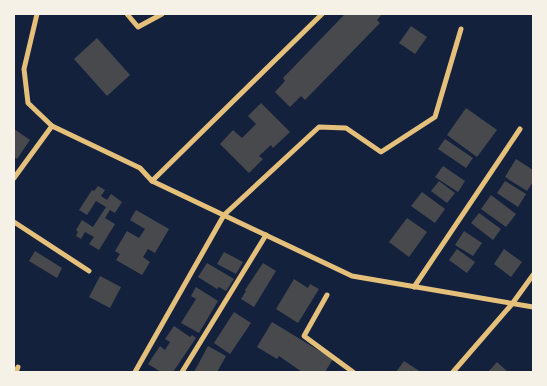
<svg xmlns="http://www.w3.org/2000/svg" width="547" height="386" viewBox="0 0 547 386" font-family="'Titillium Web',sans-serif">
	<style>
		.building { fill: #48494c }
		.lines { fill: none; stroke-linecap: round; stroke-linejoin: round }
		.minor { stroke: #e5c07b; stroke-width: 5 }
	</style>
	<rect width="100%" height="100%" fill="#14213d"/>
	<g class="building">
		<polygon points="345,14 382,14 377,20 380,23 305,100 301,96 290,107 275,92 285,81 283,78"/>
		<polygon points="411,26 427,37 415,54 399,43"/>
		<polygon points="97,38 130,75 107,96 74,59"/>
		<polygon points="261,103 290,132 273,148 271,145 259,156 263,159 249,173 220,144 233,130 242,138 256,124 248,116"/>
		<polygon points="466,108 497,130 477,157 447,135"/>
		<polygon points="14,129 30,140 17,159 14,157"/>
		<polygon points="445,139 473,158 466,168 438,149"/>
		<polygon points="516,159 533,170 533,182 527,191 505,177"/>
		<polygon points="443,166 465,181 458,192 435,177"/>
		<polygon points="439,181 455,193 447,203 431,191"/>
		<polygon points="505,181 526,194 518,207 497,193"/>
		<polygon points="98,186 105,190 101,196 107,200 111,194 122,202 115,213 110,210 105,218 115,224 99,250 89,244 94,237 85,232 81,239 76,236 78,232 76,230 82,220 93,227 106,207 96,201 87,215 79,210 92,190 94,191"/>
		<polygon points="422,192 445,209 435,223 411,206"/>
		<polygon points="491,195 516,214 506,227 481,209"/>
		<polygon points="136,210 169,229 155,253 148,249 143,257 150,262 142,275 116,260 120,254 115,251 127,231 139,238 145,229 130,220"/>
		<polygon points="479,213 501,229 493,240 471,223"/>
		<polygon points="407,218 427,232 409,257 389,242"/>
		<polygon points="464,231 482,243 473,256 455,245"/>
		<polygon points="457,249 475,262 467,273 449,260"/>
		<polygon points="504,249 522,262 511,277 494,264"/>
		<polygon points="35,251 62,268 57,278 29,261"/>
		<polygon points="224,252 243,262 236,274 217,264"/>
		<polygon points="207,263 234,279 226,291 219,287 217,289 198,277"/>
		<polygon points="263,263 276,271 254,307 241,299 246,291 245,290"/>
		<polygon points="100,276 121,287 110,308 89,297"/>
		<polygon points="294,279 308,288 310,284 319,289 298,323 276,309"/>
		<polygon points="196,287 218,301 199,333 181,323 196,299 191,296"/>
		<polygon points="234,312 251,323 230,354 214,343"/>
		<polygon points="272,322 333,359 325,372 302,372 279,356 277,359 257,347"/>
		<polygon points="174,326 190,337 192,335 196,338 173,372 161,372 148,364 160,346 165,350 170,342 165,339"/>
		<polygon points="208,346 226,356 217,372 194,372"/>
		<polygon points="404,361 421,372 396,372"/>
		<polygon points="497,362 508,372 488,372"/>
	</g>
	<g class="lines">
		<g class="minor">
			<polyline points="37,14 24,69 28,103 52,126 140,168 152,181 352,276 533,307"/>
			<polyline points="127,14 138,27 162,14"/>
			<polyline points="14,178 52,126"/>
			<polyline points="152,181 322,14"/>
			<polyline points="14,222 89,271"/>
			<polyline points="414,287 520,129"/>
			<polyline points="327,295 304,336 353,372"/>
			<polyline points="16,372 18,367"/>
			<polyline points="135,372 224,215 319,127 346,128 381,152 435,117 461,29"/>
			<polyline points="182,372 266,235"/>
			<polyline points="453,372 512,304 533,275"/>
		</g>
	</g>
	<rect width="547" height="386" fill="none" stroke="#f6f1e7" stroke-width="30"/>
</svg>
